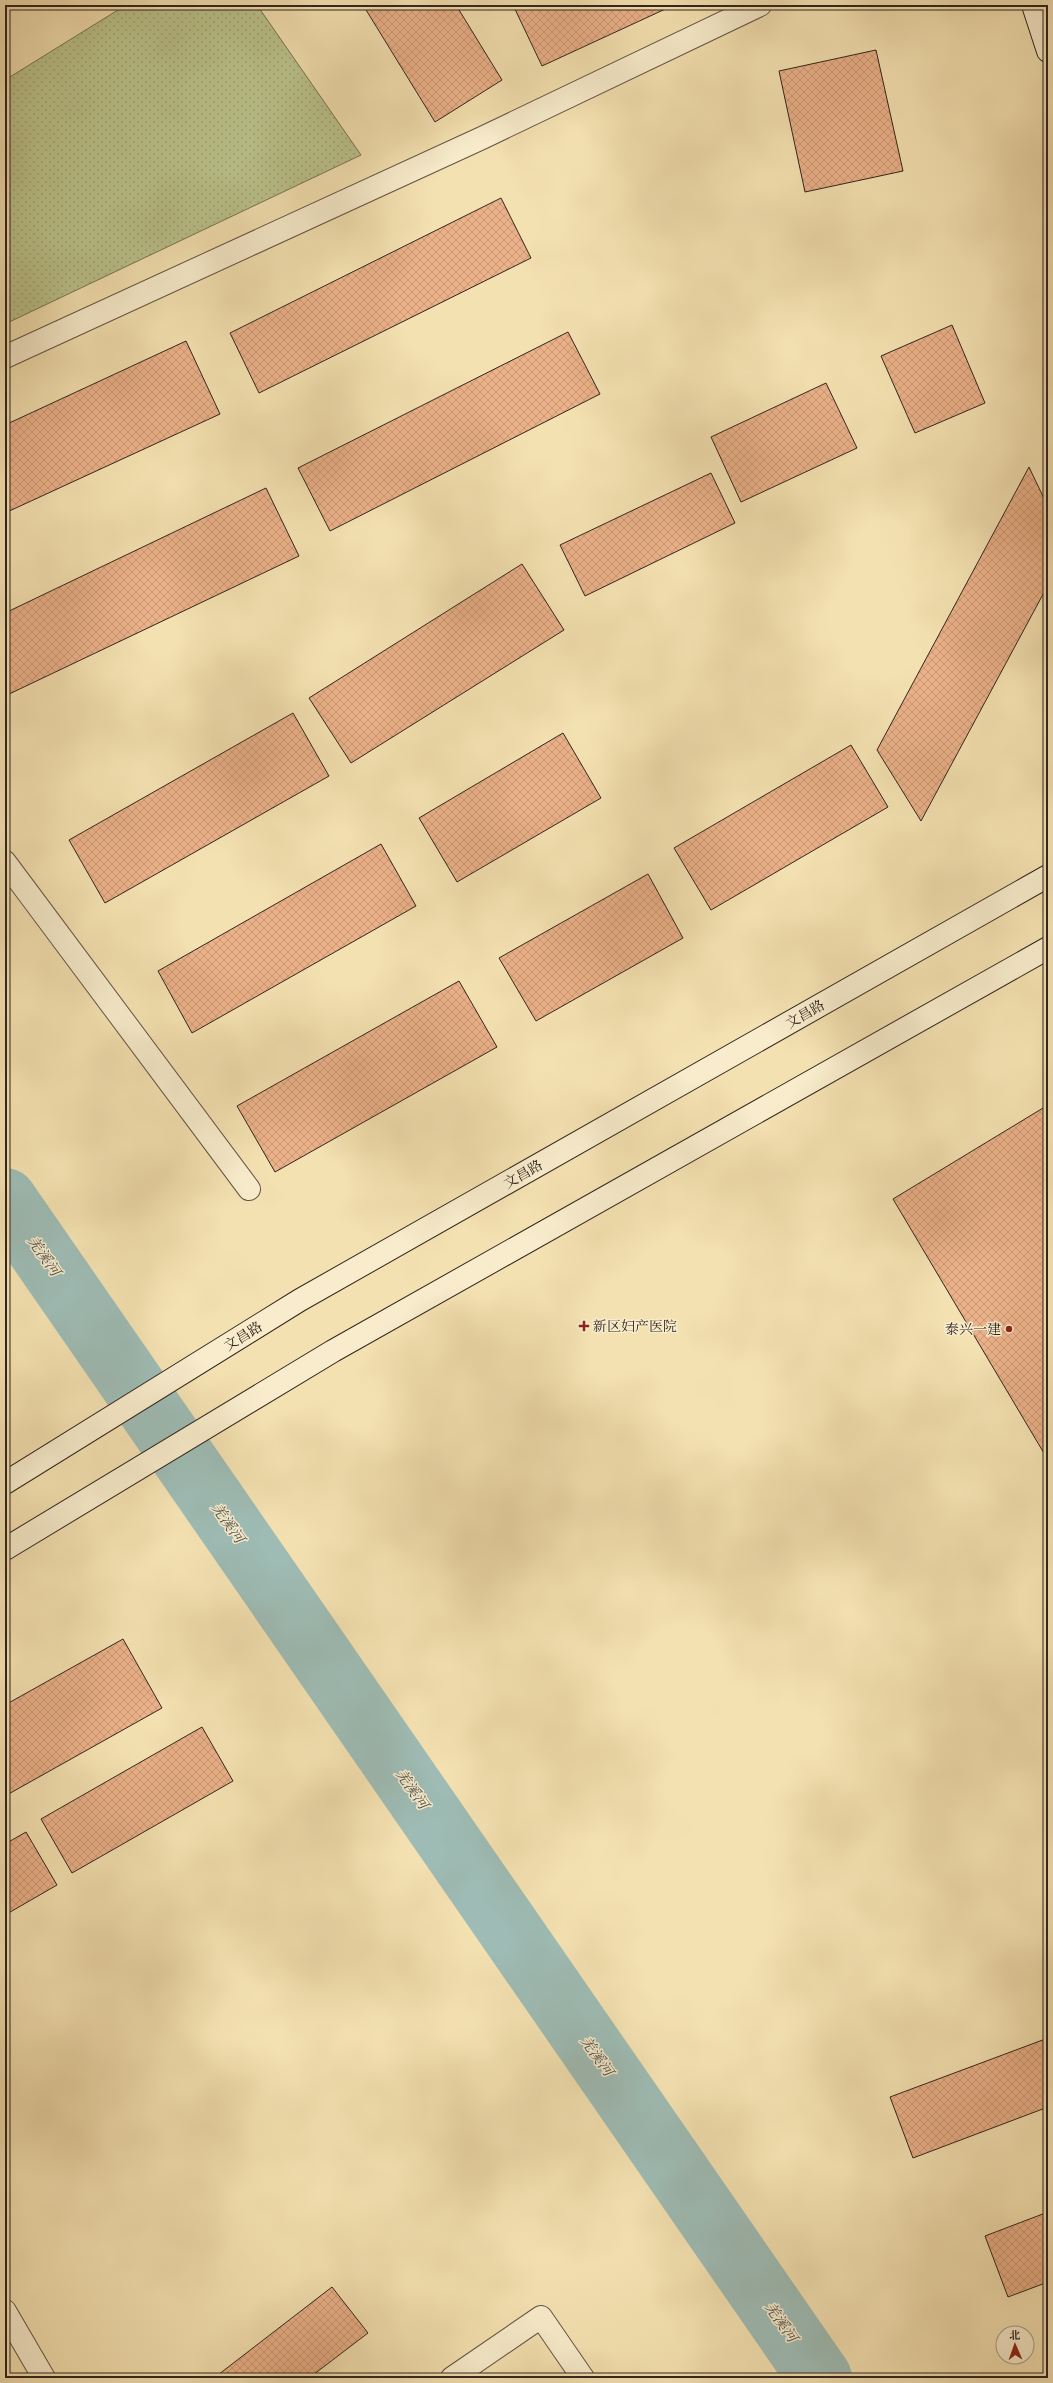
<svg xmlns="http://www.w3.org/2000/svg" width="1053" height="2383" viewBox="0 0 1053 2383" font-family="'Sorts Mill Goudy','Noto Serif SC',serif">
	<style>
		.park { fill: url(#park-dots); stroke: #767456 }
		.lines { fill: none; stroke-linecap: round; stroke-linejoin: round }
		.river { stroke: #9ebcb5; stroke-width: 64 }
		.building { fill: url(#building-cross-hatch); stroke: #31251f }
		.street-casing { stroke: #625444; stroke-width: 24 }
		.secondary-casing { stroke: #31251f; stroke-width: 24 }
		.street { stroke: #f8eccc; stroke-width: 22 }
		.secondary { stroke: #f8eccc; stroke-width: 22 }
		.poi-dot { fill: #8f2418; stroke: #f8eccc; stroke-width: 1.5 }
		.labels { text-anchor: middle; stroke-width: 3; stroke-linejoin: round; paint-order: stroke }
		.street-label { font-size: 14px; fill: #31251f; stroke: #f8eccc }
		.poi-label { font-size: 14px; fill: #31251f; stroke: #f8eccc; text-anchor: start }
		.water-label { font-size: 15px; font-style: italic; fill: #52524c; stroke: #f8eccc }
	</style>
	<defs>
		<pattern id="park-dots" width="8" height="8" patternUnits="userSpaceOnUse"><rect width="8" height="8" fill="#bbc38c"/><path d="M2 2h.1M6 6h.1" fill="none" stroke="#a1a778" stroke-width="1.8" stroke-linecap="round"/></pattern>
		<pattern id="building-cross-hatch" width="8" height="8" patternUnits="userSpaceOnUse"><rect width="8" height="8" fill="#ebb189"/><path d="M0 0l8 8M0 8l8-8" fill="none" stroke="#ca9876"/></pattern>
	</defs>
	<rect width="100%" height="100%" fill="#f4e1b1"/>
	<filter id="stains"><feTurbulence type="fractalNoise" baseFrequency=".005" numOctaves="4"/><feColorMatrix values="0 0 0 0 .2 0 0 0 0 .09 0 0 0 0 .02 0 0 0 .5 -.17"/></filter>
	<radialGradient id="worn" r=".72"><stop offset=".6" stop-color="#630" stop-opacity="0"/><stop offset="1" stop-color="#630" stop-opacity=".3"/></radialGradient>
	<polygon class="park" points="126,5 257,5 361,155 5,324 5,80"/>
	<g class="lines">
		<polyline class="river" points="5,1200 820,2378"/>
	</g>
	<g class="building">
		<polygon points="363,5 456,5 502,80 435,122"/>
		<polygon points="513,5 674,5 542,66"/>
		<polygon points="876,50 903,171 805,192 779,71"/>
		<polygon points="501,198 531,258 259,393 230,333"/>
		<polygon points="952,325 985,403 915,433 881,356"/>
		<polygon points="568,332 600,394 330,531 298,468"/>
		<polygon points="186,341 220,414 5,513 5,425"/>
		<polygon points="826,383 857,448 741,502 711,437"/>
		<polygon points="1029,467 1048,507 1048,585 921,821 877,750"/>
		<polygon points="711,473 735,523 585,596 560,545"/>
		<polygon points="266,488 299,556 5,696 5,613"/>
		<polygon points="522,564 564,630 351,763 309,698"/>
		<polygon points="293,713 329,776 105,903 69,840"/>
		<polygon points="563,733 601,798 457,882 419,818"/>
		<polygon points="851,745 888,807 711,910 674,848"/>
		<polygon points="381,844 416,906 192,1033 158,971"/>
		<polygon points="648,874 683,938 536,1021 499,958"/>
		<polygon points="459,981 497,1047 275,1172 237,1106"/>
		<polygon points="1048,1105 1048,1460 893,1199"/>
		<polygon points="123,1639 162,1708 5,1796 5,1705"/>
		<polygon points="202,1727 233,1781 72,1873 41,1819"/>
		<polygon points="26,1832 57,1885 5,1915 5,1844"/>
		<polygon points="1048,2038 1048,2107 913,2158 890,2097"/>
		<polygon points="1048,2212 1048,2282 1008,2297 985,2236"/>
		<polygon points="332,2287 368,2333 309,2378 214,2378"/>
	</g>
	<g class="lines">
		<g class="street-casing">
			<g id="street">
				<polyline points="5,357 482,138 760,5"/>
				<polyline points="5,862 249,1189"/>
				<polyline points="5,2311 44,2378"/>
				<polyline points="452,2378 541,2317 583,2378"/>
			</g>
		</g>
		<g class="secondary-casing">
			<g id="secondary">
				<polyline points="1033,5 1048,51"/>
				<polyline points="5,1483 300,1300 1048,876"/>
				<polyline points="5,1549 333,1351 1048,948"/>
			</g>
		</g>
		<use href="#street" class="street"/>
		<use href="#secondary" class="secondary"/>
	</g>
	<g class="poi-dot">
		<path d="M582 1320h4v4h4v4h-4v4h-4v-4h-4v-4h4z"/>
		<circle cx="1009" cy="1329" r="4"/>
	</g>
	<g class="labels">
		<g class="street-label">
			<text transform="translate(805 1014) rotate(-30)" y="5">文昌路</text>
			<text transform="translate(523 1174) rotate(-30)" y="5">文昌路</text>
			<text transform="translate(243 1336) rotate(-32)" y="5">文昌路</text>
		</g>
		<g class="poi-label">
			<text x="593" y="1331">新区妇产医院</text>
			<text x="1001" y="1334" text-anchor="end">泰兴一建</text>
		</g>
		<g class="water-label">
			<text transform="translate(44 1256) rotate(55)" y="5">羌溪河</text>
			<text transform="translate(228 1523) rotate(55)" y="5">羌溪河</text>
			<text transform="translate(412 1789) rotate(55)" y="5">羌溪河</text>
			<text transform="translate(597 2056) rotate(55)" y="5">羌溪河</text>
			<text transform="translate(781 2322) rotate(55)" y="5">羌溪河</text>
		</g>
	</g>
	<rect width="1053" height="2383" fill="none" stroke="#f4e1b1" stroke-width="20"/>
	<rect x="6" y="6" width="1041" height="2371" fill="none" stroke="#31251f" stroke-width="2"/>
	<rect x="10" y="10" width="1033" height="2363" fill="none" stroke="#31251f"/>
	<g transform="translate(1015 2345) rotate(358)"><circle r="19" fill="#f8eccc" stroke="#a89c87"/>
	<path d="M0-3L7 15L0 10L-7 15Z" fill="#8f2418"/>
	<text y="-6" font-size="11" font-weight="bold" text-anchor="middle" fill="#31251f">北</text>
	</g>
	<rect width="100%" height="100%" filter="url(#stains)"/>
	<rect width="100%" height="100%" fill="url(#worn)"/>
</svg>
